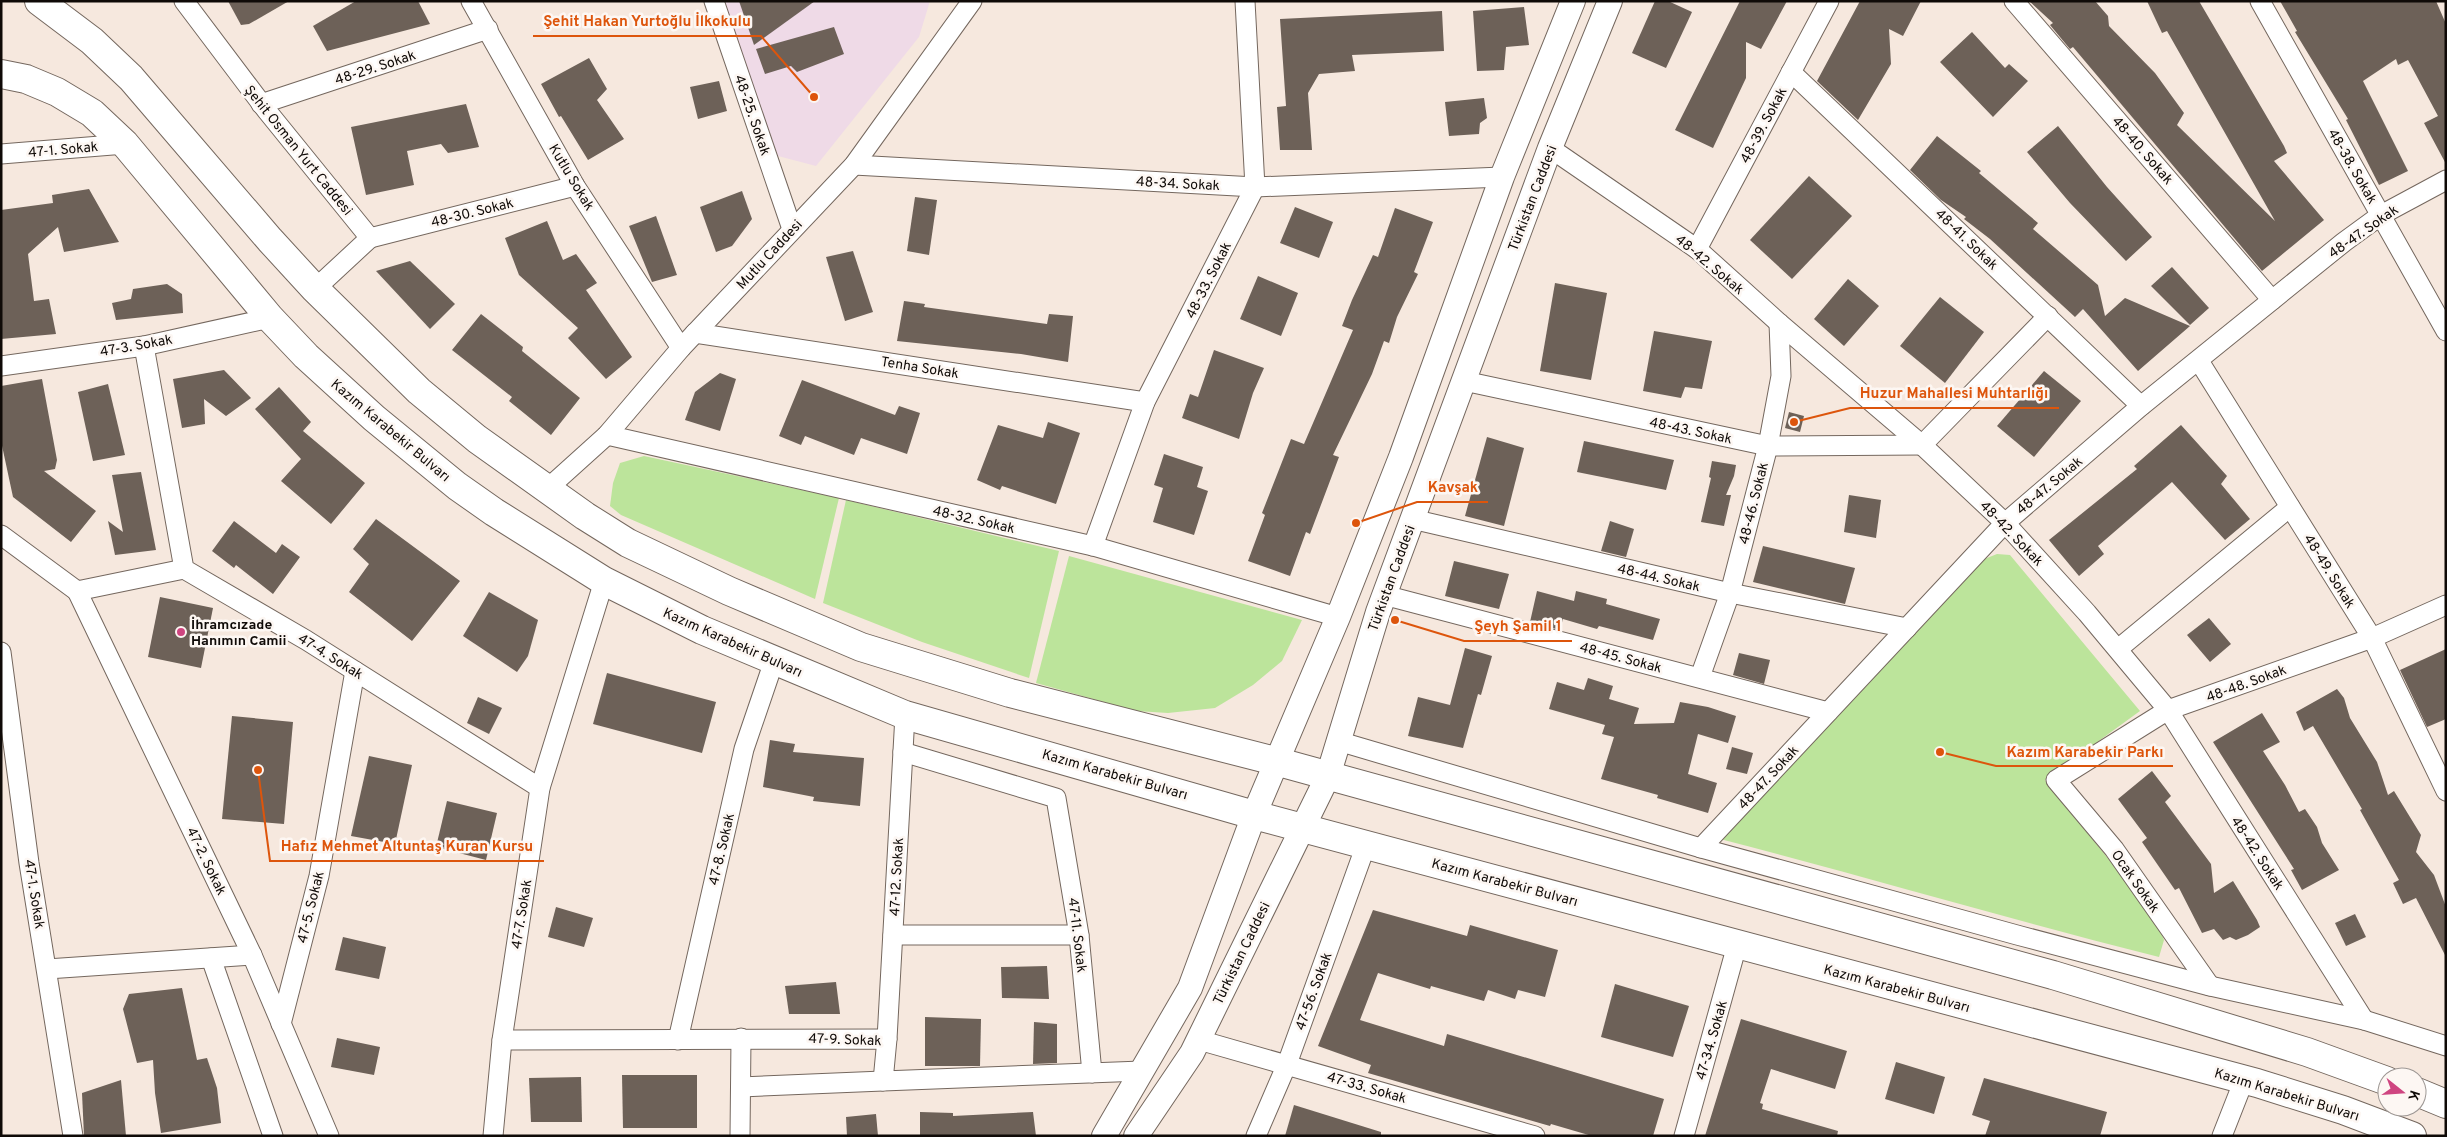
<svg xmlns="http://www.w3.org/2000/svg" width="2447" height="1137" viewBox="0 0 2447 1137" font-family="Overpass,sans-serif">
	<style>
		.education { fill: #efdae7 }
		.green { fill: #bce49b }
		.building { fill: #6d6158 }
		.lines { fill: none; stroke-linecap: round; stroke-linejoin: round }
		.minor-casing { stroke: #74675e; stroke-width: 21 }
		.tertiary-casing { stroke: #74675e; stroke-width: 26 }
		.secondary-casing { stroke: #74675e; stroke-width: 30 }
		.minor { stroke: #fff; stroke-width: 19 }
		.tertiary { stroke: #fff; stroke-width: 24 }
		.secondary { stroke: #fff; stroke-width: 28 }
		.poi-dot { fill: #cf4580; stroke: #fdf7f3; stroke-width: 2 }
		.labels { text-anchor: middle; stroke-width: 5; stroke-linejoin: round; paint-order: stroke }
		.street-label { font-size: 14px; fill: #0f0a07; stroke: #fdf7f3 }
		.poi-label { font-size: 14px; font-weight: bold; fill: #0f0a07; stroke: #fdf7f3; text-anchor: start }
		.leader { fill: none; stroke: #dd550c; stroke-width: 2 }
		.callout-dot { fill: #dd550c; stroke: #fdf7f3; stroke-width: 2 }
		.callout-label { font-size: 15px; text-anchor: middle; font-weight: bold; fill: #dd550c; stroke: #fdf7f3; stroke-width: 5; stroke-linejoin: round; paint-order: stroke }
	</style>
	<rect width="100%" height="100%" fill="#f6e8de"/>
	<polygon class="education" points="722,1 930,1 919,37 816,166 778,156"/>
	<g class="green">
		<polygon points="644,456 839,498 815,599 621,515 610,506 613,483 620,463"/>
		<polygon points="846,500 1059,551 1029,678 922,642 823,603"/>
		<path d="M1997,554L2010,555L2140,711L2045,780L2155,917L2164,940L2159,957C2012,920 1867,877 1720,839L1982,560Z"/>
		<polygon points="1069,556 1302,620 1282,661 1253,685 1215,708 1168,713 1136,711 1036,683"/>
	</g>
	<g class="building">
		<polygon points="228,1 289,1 249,24 241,25"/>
		<polygon points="356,1 418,1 430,24 327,51 313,26"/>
		<polygon points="739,1 815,1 754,45"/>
		<polygon points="1655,1 1668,1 1692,12 1666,68 1632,53"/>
		<polygon points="1740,1 1787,1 1761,49 1746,42 1746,78 1713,148 1675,130"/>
		<polygon points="1860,1 1921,1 1903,36 1889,29 1891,64 1858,120 1817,81"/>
		<polygon points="2029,1 2095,1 2108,16 2109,26 2155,73 2184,113 2177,125 2275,221 2167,31 2162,33 2147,1 2199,1 2284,146 2287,153 2274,161 2324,220 2262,271 2073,47 2070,49 2050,25 2053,23"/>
		<polygon points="2280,1 2436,1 2446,24 2446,164 2424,123 2438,116 2408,60 2398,65 2396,59 2363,81 2408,171 2379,185 2346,120 2348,119 2295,32 2297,31"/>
		<polygon points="1524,7 1529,45 1506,47 1504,70 1477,71 1473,11"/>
		<polygon points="1442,11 1444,51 1352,55 1355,71 1319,74 1308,93 1312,150 1280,150 1277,107 1286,106 1280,19"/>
		<polygon points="834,27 844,54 797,72 791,66 765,74 756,49"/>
		<polygon points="1972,32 2005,68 2009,64 2028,81 1993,117 1940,62"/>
		<polygon points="589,58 607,89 597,100 624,139 588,160 561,116 559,117 541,84"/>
		<polygon points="719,81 727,111 698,119 690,87"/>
		<polygon points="1484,98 1487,118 1480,123 1479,134 1449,136 1445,102"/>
		<polygon points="466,104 479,147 448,153 441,144 407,151 414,185 366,195 351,127"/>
		<polygon points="2058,126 2107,187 2152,237 2126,261 2070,203 2027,152"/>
		<polygon points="1937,136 1981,171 1979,173 2038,223 2033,229 2098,285 2105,316 2125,298 2190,326 2138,371 2083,309 2075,317 1990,239 1964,219 1966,217 1941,200 1910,170"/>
		<polygon points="1809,176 1852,216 1792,279 1750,240"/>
		<polygon points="89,189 119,242 64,252 58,227 28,254 34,301 49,299 56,334 1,339 1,210 53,203 52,195"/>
		<polygon points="742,191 752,219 732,246 716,252 700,207"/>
		<polygon points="915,197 937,200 929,255 907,251"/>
		<polygon points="1295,207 1333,222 1319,258 1280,243"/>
		<polygon points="1395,208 1433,222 1414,272 1418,274 1397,317 1389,343 1384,341 1372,374 1333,455 1339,457 1310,534 1306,532 1290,576 1248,561 1265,515 1262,513 1291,439 1304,444 1353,330 1342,326 1352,300 1373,255 1378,257"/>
		<polygon points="656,216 677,275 652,282 629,226"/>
		<polygon points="547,221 563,260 576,254 597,283 586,290 632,357 606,379 568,338 578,328 519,275 505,238"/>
		<polygon points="853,251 873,312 845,321 826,257"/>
		<polygon points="410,261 455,304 430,329 376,271"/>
		<polygon points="2172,267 2209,308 2190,325 2151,286"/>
		<polygon points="1258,276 1298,293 1281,336 1240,319"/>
		<polygon points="1848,279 1879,306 1844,346 1814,319"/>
		<polygon points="1555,283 1607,293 1591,380 1540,371"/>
		<polygon points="167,284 182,294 183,313 116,320 112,303 131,299 133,289"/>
		<polygon points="1940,297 1984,332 1945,383 1900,346"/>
		<polygon points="904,301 925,304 924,307 1047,324 1049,314 1073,316 1068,362 1021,354 897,341"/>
		<polygon points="481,314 523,347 522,351 580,398 551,435 509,401 512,397 452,350"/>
		<polygon points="1654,331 1712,341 1702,389 1685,387 1681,398 1643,391"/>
		<polygon points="1214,350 1264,368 1253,393 1239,439 1182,418 1190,394 1198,397"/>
		<polygon points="224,370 251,398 226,416 204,399 205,424 182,428 173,379"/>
		<polygon points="2044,371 2081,401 2034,457 1997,426"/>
		<polygon points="720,373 736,379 720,431 685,420 695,392"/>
		<polygon points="42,379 57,460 55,469 44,471 96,511 71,542 13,497 1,441 1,386"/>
		<polygon points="802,380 895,415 899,406 920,413 907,454 861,438 854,455 805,436 801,445 779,436"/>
		<polygon points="108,384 125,455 93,461 78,392"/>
		<polygon points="279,387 311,422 303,431 365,483 331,524 281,481 301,459 255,409"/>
		<polygon points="1789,412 1804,416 1800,432 1785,428"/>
		<polygon points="1048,422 1080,433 1056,504 1002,486 1000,490 977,480 998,425 1043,438"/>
		<polygon points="2181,425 2227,476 2221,484 2250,519 2225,540 2172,482 2098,546 2104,554 2079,576 2049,540 2137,469 2134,466"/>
		<polygon points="1487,437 1524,448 1504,526 1465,516"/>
		<polygon points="1584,441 1674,460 1666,490 1577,472"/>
		<polygon points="1164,454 1203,467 1197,487 1208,491 1194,535 1153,522 1163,488 1154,485"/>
		<polygon points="1712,461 1736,465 1734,476 1726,495 1731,495 1724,526 1701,522 1711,478 1709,477"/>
		<polygon points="141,472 156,550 115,555 108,521 123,532 112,475"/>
		<polygon points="1849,495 1881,500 1876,538 1844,532"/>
		<polygon points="376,519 460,581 412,641 349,592 369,564 353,549"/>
		<polygon points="234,521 276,553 282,544 300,557 273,594 236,565 234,568 212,551"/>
		<polygon points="1610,521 1634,529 1626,557 1601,551"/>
		<polygon points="1763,546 1855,568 1845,604 1753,582"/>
		<polygon points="1454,561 1509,574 1499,609 1445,596"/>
		<polygon points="1537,591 1574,601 1576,591 1607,599 1606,604 1660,619 1653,640 1599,626 1597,629 1563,619 1560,630 1530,622"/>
		<polygon points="489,592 538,620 528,656 517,672 463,636"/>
		<polygon points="160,597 213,608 201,668 148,657"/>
		<polygon points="2209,618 2231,644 2210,662 2187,635"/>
		<polygon points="1465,648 1492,656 1481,695 1478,694 1463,748 1408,736 1418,697 1450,705"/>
		<polygon points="2446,649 2446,719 2427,727 2400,670"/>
		<polygon points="1739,653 1770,660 1764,684 1733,675"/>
		<polygon points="607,673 716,702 702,753 593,724"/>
		<polygon points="1588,678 1613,686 1609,699 1639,708 1634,724 1674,723 1680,702 1708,707 1736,716 1728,743 1698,734 1688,774 1717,783 1708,813 1657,798 1658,795 1601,779 1614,737 1602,734 1605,725 1549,709 1557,682 1584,690"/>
		<polygon points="2337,689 2344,698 2350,718 2377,762 2388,795 2394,791 2421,835 2416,852 2434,875 2446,907 2446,957 2416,898 2403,904 2393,883 2399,880 2360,810 2362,809 2313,726 2304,731 2296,712"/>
		<polygon points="478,697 502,708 489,734 467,723"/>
		<polygon points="2262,713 2280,742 2263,751 2285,785 2299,812 2305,809 2317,827 2322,843 2339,870 2302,890 2291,870 2294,869 2213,742"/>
		<polygon points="232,716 293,722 284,824 222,819"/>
		<polygon points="770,740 795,744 793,752 864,758 860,806 813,801 814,797 763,787"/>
		<polygon points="1732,747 1753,753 1747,774 1726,769"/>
		<polygon points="369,756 412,765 395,844 351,836"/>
		<polygon points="2152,771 2171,796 2165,802 2211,864 2214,893 2233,881 2257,920 2260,927 2248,935 2236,940 2230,937 2223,940 2214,929 2202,933 2179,888 2175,890 2142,842 2147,838 2118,799"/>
		<polygon points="447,801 497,813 486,860 436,847"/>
		<polygon points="556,907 593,918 584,947 548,937"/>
		<polygon points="1373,910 1467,936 1470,925 1558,950 1545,997 1518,990 1515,999 1488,990 1484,1001 1431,986 1430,989 1378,973 1360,1020 1444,1046 1447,1034 1664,1099 1653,1136 1592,1136 1551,1124 1550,1126 1368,1073 1371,1065 1318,1046"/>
		<polygon points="2355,914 2366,937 2346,946 2335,923"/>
		<polygon points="343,937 386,947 379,979 335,970"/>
		<polygon points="1047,966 1049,999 1002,998 1001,967"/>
		<polygon points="836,982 840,1014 789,1014 785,986"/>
		<polygon points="1615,984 1689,1006 1673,1057 1601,1037"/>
		<polygon points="182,988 197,1060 207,1058 217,1088 221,1123 161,1133 155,1093 153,1060 137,1063 123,1009 129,994"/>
		<polygon points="925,1017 981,1019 980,1066 925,1066"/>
		<polygon points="1741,1019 1847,1051 1835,1089 1771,1069 1760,1103 1763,1104 1762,1109 1838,1131 1837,1136 1705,1136"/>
		<polygon points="1034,1022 1057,1024 1057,1063 1033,1064"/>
		<polygon points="337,1038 380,1047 374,1075 331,1067"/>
		<polygon points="1896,1062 1945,1077 1934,1114 1885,1099"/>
		<polygon points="622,1075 697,1075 697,1128 623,1128"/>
		<polygon points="581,1077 582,1122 531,1122 529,1078"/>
		<polygon points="1984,1078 2107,1112 2100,1136 1985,1136 1990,1121 1972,1115"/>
		<polygon points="121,1080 126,1136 84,1136 82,1093"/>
		<polygon points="1294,1105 1381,1132 1381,1136 1285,1136"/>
		<polygon points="920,1112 953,1113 953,1116 1033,1112 1036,1136 920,1136"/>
		<polygon points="876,1114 878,1136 847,1136 846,1117"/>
	</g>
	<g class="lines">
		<g class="minor-casing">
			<g id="minor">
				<polyline points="184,1 267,111 370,238 315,289"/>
				<polyline points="471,1 575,186 681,348"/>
				<polyline points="714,1 792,229"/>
				<polyline points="2014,1 2272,300"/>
				<polyline points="2260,1 2446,331"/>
				<polyline points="1791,72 2141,406"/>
				<polyline points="261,104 488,29"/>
				<polyline points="1550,148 1697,249 1779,323 1922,445 2005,523 2087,613 2168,710 2364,1020"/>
				<polyline points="1,154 125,144"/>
				<polyline points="854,165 1255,187 1502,177"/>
				<polyline points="370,238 575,186"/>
				<polyline points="1697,249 1829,1"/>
				<polyline points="695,333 1145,402"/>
				<polyline points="144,346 184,569 306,640 540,788"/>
				<polyline points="2199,361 2372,638 2446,791"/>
				<polyline points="1,366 144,346 270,318"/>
				<polyline points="1464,381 1768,446 1922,445 2048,316"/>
				<polyline points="607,435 1093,546 1338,617"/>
				<polyline points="546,490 607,435 681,348 854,165 972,1"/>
				<polyline points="1412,519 1730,593 1907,628"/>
				<polyline points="1,535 77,591 184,569"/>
				<polyline points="1093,546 1145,402 1255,187 1245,1"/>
				<polyline points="77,591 252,955 329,1136"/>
				<polyline points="1384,595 1828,712"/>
				<polyline points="2118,649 2290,507"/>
				<polyline points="1,652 29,863 73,1136"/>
				<polyline points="1700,677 1730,593 1768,446 1781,376 1779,323"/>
				<polyline points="1338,741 1701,848 2017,935 2210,986 2364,1020 2446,1046"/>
				<polyline points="903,752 1056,798 1079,935 1092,1073"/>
				<polyline points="1701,848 2005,523 2141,406 2344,242 2381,215 2446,180"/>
				<polyline points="893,935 1079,935"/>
				<polyline points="211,958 273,1136"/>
				<polyline points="47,969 252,955"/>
				<polyline points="2210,986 2114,849 2056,780 2168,710 2372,638 2446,605"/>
				<polyline points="281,1024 319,876 355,671"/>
				<polyline points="887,1039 905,715"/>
				<polyline points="502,1040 887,1039 883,1081 1142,1071"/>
				<polyline points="678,1040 744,749 774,661"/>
				<polyline points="1199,1040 1535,1136"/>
				<polyline points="741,1087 883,1081"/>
				<polyline points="493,1136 502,1040 540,788 604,581"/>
				<polyline points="740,1136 741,1038"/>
				<polyline points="1256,1136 1287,1064 1366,845"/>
				<polyline points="1684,1136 1737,945"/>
				<polyline points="2222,1136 2244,1080"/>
			</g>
		</g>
		<g class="tertiary-casing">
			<g id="tertiary">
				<polyline points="1104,1136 1190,988 1254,815 1338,617 1401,457 1502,177 1573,1"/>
				<polyline points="1136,1136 1192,1053 1328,776 1378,612 1550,148 1610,1"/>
			</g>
		</g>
		<g class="secondary-casing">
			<g id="secondary">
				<polyline points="39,1 92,41 131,78 270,240 315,289 419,391 477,439 585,516 628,543 729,591 861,647 1010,693 1275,761 2053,975 2307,1052 2387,1081"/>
				<polyline points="1,74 26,79 57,92 92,113 125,144 270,318 306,356 374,418 457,486 494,512 604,581 702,630 905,715 1254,815 2257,1083 2343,1110 2412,1136"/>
				<polyline points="2417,1092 2446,1104"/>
			</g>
		</g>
		<use href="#minor" class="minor"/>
		<use href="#tertiary" class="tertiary"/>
		<use href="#secondary" class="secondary"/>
	</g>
	<circle class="poi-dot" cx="181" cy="632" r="5"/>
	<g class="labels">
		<g class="street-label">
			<text transform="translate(375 67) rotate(-18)" y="5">48-29. Sokak</text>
			<text transform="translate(753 115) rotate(71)" y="5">48-25. Sokak</text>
			<text transform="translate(1763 125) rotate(-62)" y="5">48-39. Sokak</text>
			<text transform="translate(63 149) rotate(-5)" y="5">47-1. Sokak</text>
			<text transform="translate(299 150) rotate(51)" y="5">Şehit Osman Yurt Caddesi</text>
			<text transform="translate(2143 150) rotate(49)" y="5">48-40. Sokak</text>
			<text transform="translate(2353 166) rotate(60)" y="5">48-38. Sokak</text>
			<text transform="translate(572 177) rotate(59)" y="5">Kutlu Sokak</text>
			<text transform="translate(1178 183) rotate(3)" y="5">48-34. Sokak</text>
			<text transform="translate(1532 198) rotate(-69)" y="5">Türkistan Caddesi</text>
			<text transform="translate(472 212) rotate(-14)" y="5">48-30. Sokak</text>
			<text transform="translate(2363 231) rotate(-35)" y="5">48-47. Sokak</text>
			<text transform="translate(1967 239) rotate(44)" y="5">48-41. Sokak</text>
			<text transform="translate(769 254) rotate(-47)" y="5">Mutlu Caddesi</text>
			<text transform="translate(1710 264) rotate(40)" y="5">48-42. Sokak</text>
			<text transform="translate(1208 280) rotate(-63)" y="5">48-33. Sokak</text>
			<text transform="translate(136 345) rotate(-10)" y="5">47-3. Sokak</text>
			<text transform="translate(920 367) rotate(9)" y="5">Tenha Sokak</text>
			<text transform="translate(391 430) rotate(40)" y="5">Kazım Karabekir Bulvarı</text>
			<text transform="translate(1691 430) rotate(12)" y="5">48-43. Sokak</text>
			<text transform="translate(2049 485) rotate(-40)" y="5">48-47. Sokak</text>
			<text transform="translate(1753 503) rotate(-76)" y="5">48-46. Sokak</text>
			<text transform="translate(974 519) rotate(13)" y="5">48-32. Sokak</text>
			<text transform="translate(2012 533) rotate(46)" y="5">48-42. Sokak</text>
			<text transform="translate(2330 571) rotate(58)" y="5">48-49. Sokak</text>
			<text transform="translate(1659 577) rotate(13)" y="5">48-44. Sokak</text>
			<text transform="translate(1391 578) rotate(-70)" y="5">Türkistan Caddesi</text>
			<text transform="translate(733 642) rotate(24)" y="5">Kazım Karabekir Bulvarı</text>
			<text transform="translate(331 656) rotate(32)" y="5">47-4. Sokak</text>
			<text transform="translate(1621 657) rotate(15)" y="5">48-45. Sokak</text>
			<text transform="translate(2246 683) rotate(-20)" y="5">48-48. Sokak</text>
			<text transform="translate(1115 774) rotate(16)" y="5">Kazım Karabekir Bulvarı</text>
			<text transform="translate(1768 777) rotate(-47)" y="5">48-47. Sokak</text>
			<text transform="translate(721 849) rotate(-77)" y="5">47-8. Sokak</text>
			<text transform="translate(2258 853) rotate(57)" y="5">48-42. Sokak</text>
			<text transform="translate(207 861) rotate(64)" y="5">47-2. Sokak</text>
			<text transform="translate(896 877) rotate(-87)" y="5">47-12. Sokak</text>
			<text transform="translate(2136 881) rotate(55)" y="5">Ocak Sokak</text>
			<text transform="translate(1505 882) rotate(15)" y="5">Kazım Karabekir Bulvarı</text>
			<text transform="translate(35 894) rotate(81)" y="5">47-1. Sokak</text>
			<text transform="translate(310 907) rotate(-76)" y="5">47-5. Sokak</text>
			<text transform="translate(521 914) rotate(-81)" y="5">47-7. Sokak</text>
			<text transform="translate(1078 935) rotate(83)" y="5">47-11. Sokak</text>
			<text transform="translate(1241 953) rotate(-64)" y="5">Türkistan Caddesi</text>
			<text transform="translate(1897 988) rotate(15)" y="5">Kazım Karabekir Bulvarı</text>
			<text transform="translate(1313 991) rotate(-70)" y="5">47-56. Sokak</text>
			<text transform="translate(845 1039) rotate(2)" y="5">47-9. Sokak</text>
			<text transform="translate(1711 1040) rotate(-74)" y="5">47-34. Sokak</text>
			<text transform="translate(1367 1087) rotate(16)" y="5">47-33. Sokak</text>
			<text transform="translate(2287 1094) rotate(17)" y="5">Kazım Karabekir Bulvarı</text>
		</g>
		<g class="poi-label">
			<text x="191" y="629">İhramcızade<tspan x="191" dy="16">Hanımın Camii</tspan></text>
		</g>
	</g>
	<path class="leader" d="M814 97L761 36H533M1794 422L1850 408H2059M1356 523L1417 502H1488M1395 620L1464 641H1572M1940 752L1996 766H2173M258 770L270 861H544"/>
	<g class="callout-dot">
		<circle cx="814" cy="97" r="5"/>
		<circle cx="1794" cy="422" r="5"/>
		<circle cx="1356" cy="523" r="5"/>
		<circle cx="1395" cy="620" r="5"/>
		<circle cx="1940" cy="752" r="5"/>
		<circle cx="258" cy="770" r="5"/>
	</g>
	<g class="callout-label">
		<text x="647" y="26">Şehit Hakan Yurtoğlu İlkokulu</text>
		<text x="1954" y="398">Huzur Mahallesi Muhtarlığı</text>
		<text x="1453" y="492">Kavşak</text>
		<text x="1518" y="631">Şeyh Şamil 1</text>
		<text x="2085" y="757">Kazım Karabekir Parkı</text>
		<text x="407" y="851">Hafız Mehmet Altuntaş Kuran Kursu</text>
	</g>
	<rect width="2447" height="1137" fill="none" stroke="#0f0a07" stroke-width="5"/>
	<g transform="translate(2402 1092) rotate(107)"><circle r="24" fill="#fdf7f3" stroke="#9e9895"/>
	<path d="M0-4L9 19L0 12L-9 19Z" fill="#cf4580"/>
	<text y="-8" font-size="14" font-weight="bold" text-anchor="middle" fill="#0f0a07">K</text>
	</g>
</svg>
